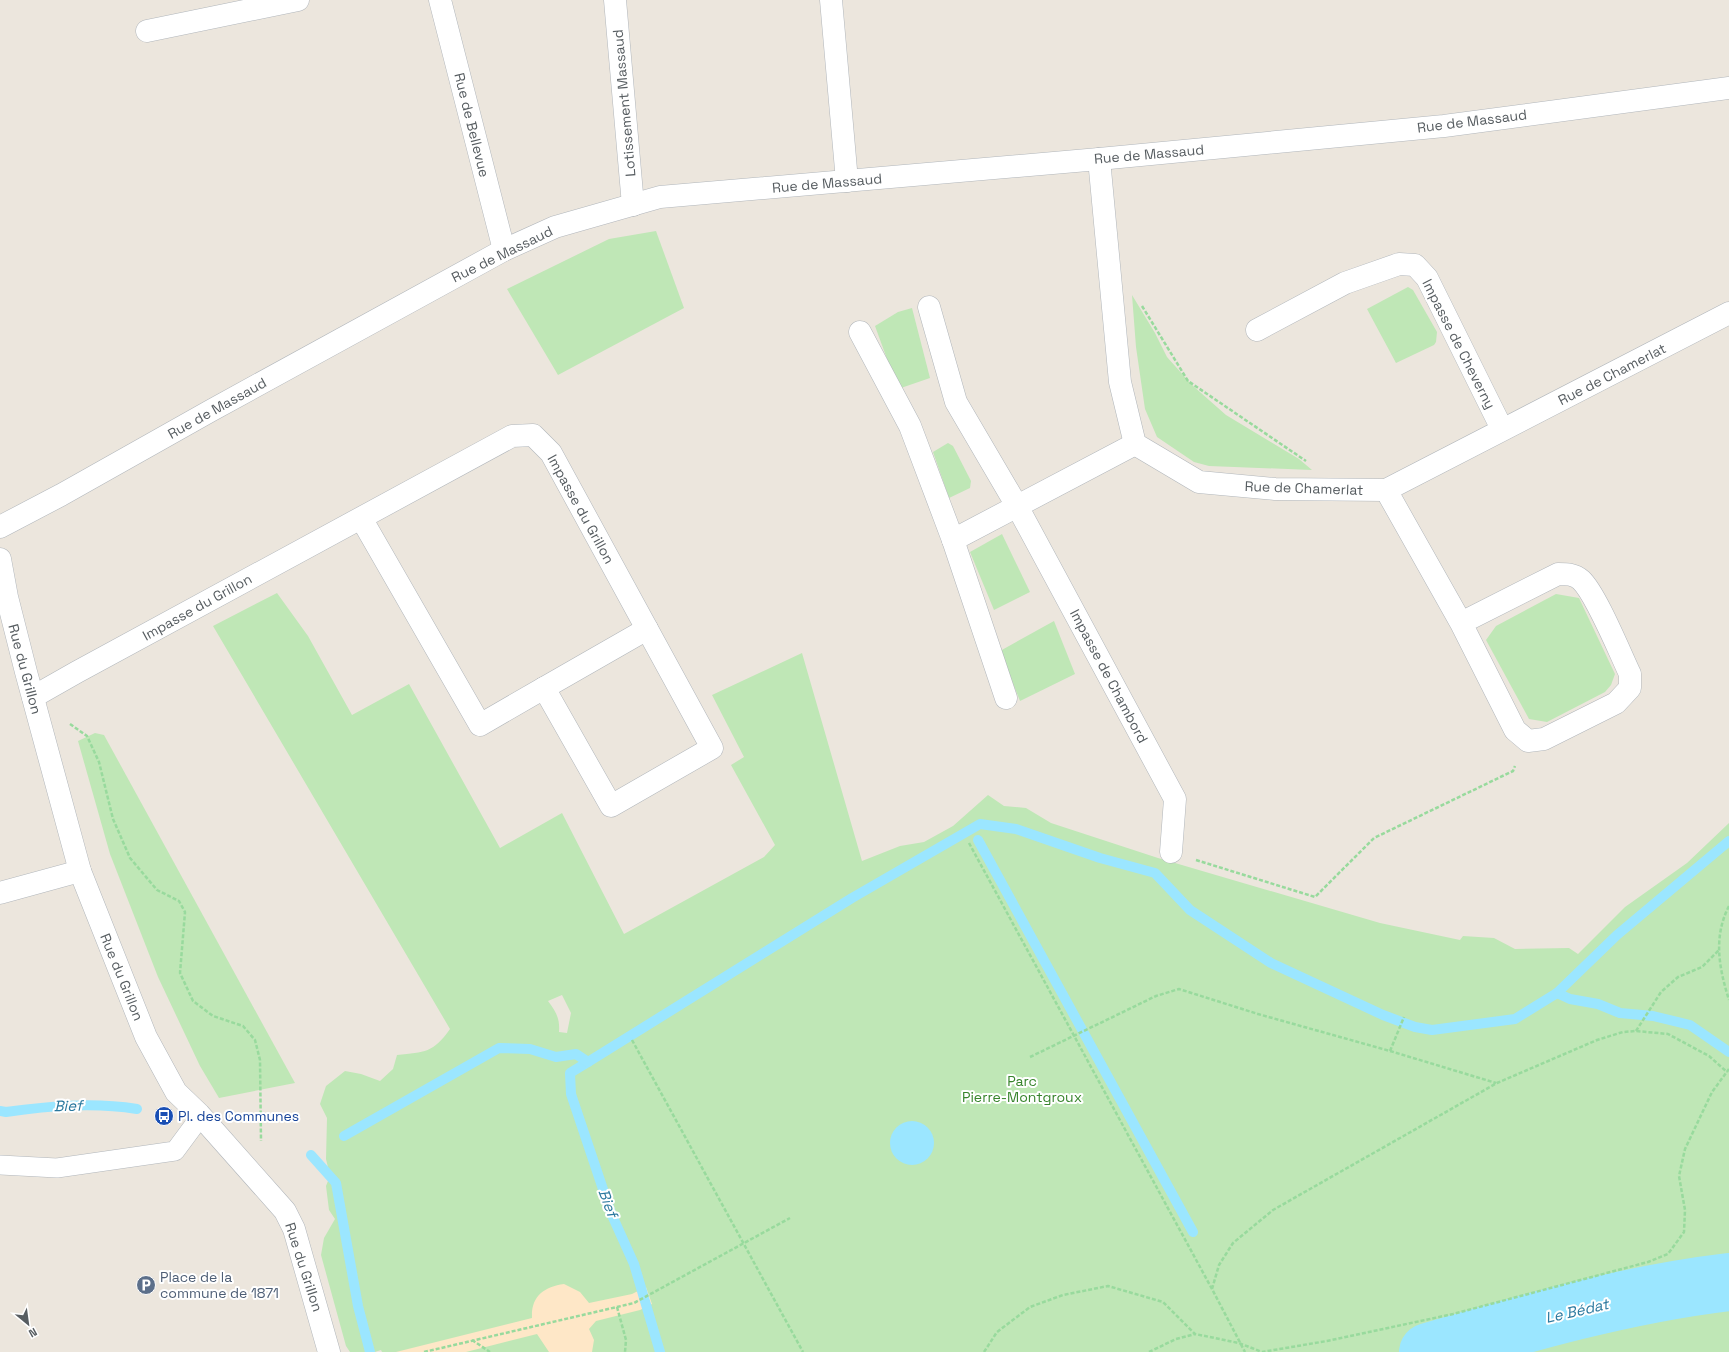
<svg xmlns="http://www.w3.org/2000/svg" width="1729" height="1352" viewBox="0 0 1729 1352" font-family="'Space Grotesk',sans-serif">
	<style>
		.green { fill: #bfe7b6; fill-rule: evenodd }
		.sand { fill: #fee7c7 }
		.water { fill: #9be6ff }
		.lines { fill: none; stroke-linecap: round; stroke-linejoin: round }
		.stream { stroke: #9be6ff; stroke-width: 10 }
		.river { stroke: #9be6ff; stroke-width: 58 }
		.lane-casing { stroke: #b1b6bb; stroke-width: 20 }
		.street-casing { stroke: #b1b6bb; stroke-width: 23 }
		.path { stroke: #98da9d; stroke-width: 2.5; stroke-dasharray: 4 2; stroke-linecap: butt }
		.lane { stroke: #fff; stroke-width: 19 }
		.street { stroke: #fff; stroke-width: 22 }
		.labels { text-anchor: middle; stroke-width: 4; stroke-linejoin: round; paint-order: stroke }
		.street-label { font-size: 14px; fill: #575d61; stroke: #fff }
		.park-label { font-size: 14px; fill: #37842c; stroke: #fff }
		.transit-label { font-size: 14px; fill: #164399; stroke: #fff; text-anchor: start }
		.service-label { font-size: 14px; fill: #4e5e75; stroke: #fff; text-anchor: start }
		.water-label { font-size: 15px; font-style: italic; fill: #2a789e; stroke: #fff }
	</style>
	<rect width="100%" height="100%" fill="#ece6dd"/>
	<g class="green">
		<polygon points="656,231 684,308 558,375 507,289 609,239"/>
		<polygon points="1408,287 1413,290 1437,332 1436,342 1434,345 1396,363 1367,309"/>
		<polygon points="1132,295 1155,333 1167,357 1192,385 1226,415 1299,459 1312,470 1209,466 1194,462 1157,437 1145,409 1136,347"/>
		<polygon points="912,308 930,378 898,389 875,326 898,312"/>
		<polygon points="948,443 953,446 971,481 970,488 949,498 933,452"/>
		<polygon points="1002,534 1030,592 994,610 970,552"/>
		<path d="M277,593L308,636L352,715L409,684L500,848L562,813L624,934L764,857L775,845L731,765L744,757L712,695L802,653L862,861L900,846L924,842L953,826L988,795L1004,806L1026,808L1051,823L1158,858L1380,923L1460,940L1463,936L1494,938L1515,949L1569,948L1578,954L1625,907L1687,863L1729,823V1352H382L381,1350L375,1352H350L346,1346L321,1255L324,1238L335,1219L329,1210L326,1186L330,1176L326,1159L327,1118L320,1104L326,1086L345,1071L361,1074L380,1081L393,1069L397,1055C425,1052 433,1053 450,1029L213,626ZM562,995L571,1013L567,1033L559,1032C560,1018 556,1012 548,1001Z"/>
		<polygon points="1556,594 1579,598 1615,674 1611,685 1605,692 1547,722 1529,719 1486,640 1496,626"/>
		<polygon points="1054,621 1075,674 1020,701 1000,651"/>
		<polygon points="95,733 104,735 295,1083 219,1098 200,1066 158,977 110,854 78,741"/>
	</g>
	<path class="sand" d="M564,1284L580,1292L589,1303L632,1294L646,1287L652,1304L640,1310L596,1321L589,1329L594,1340L592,1352H549L537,1334L466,1352H396L532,1318C531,1296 544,1287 564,1284Z"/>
	<circle class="water" cx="912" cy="1143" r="22"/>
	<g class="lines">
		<g class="stream">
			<polyline points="978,840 1193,1232"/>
			<polyline points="1557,993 1570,999 1598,1004 1620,1013 1653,1016 1690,1025 1729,1052"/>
			<polyline points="588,1062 570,1073 571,1094 611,1213 634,1264 660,1352"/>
			<path d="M0,1111L6,1112C49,1106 93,1102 137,1109"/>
			<polyline points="344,1136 499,1048 530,1049 556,1057 576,1054 588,1062 852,898 980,824 1016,829 1100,858 1155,873 1190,910 1271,963 1383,1015 1415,1027 1432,1030 1515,1019 1557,993 1617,935 1729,841"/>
			<polyline points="311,1155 336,1183 358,1306 370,1352"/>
		</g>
		<path class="river" d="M1428,1352C1526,1323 1627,1294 1729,1282"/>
		<g class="lane-casing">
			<polyline id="lane" points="0,1165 57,1168 175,1151 195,1124 199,1114"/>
		</g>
		<g class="street-casing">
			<g id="street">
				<polyline points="440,0 504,250"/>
				<polyline points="615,0 633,205"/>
				<polyline points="831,0 847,181"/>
				<polyline points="147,31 298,0"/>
				<polyline points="1099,159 1120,382 1135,444 1199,482 1275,489 1386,490 1729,313"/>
				<polyline points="929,307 956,402 1017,506 1175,799 1171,852"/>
				<polyline points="1257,330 1345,283 1399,264 1415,265 1427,278 1502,429"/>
				<polyline points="860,332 910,426 953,540 1006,698"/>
				<path d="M1386,490L1461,623L1515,730L1528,741L1544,739L1616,703L1630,688V674C1620,653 1596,594 1581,580C1574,574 1567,574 1558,574L1461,623"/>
				<polyline points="0,527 61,495 212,410 504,250 555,227 660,197 1099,159 1444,126 1729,88"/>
				<polyline points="953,540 1135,444"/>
				<polyline points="0,559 7,597 26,672 80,871 146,1037 176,1092 199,1114 285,1211 294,1229 329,1352"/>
				<polyline points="544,688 647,629"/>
				<polyline points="33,697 77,672 512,436 533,435 551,453 712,748 611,806 544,688 480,725 361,518"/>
				<polyline points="0,893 80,871"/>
			</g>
		</g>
		<g class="path">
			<polyline points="1142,306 1188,381 1306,461"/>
			<polyline points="70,724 87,736 99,762 113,819 130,858 157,890 179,901 185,912 180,973 193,1001 213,1016 243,1026 255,1040 260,1060 261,1141"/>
			<polyline points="969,843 1212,1289 1245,1352"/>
			<polyline points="1196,860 1315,897 1374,838 1513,771 1515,766"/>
			<path d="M1729,906C1713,937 1719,968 1729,1000"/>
			<polyline points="1636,1031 1661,992 1678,977 1702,967 1719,950"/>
			<polyline points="632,1040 803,1352"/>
			<polyline points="1390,1051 1404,1017"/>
			<polyline points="1030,1057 1156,996 1179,989 1258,1014 1390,1051 1496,1083"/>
			<polyline points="1212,1289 1219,1265 1233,1243 1273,1210 1497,1083 1597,1040 1623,1032 1636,1031 1668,1034 1709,1056 1727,1072"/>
			<polyline points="617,1307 626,1340 625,1352"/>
			<polyline points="472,1340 490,1352"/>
			<polyline points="424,1352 634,1303 790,1218"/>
			<polyline points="984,1352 997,1332 1030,1307 1063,1295 1108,1286 1163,1302 1195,1334 1239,1343 1262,1352 1327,1341 1453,1314 1648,1262 1668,1254 1684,1232 1685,1210 1679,1176 1685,1149 1712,1092 1729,1069"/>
			<polyline points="1149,1352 1176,1339 1195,1334"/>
		</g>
		<use href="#lane" class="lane"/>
		<use href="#street" class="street"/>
	</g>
	<defs>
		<g id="bus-disc" transform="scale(1)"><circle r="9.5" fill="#1a4fb4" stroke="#fff"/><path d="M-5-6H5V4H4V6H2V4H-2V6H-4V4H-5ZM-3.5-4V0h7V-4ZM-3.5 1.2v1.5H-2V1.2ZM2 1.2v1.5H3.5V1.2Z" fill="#fff"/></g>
		<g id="parking-disc" transform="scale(1)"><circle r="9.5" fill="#5c6f8a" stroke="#fff"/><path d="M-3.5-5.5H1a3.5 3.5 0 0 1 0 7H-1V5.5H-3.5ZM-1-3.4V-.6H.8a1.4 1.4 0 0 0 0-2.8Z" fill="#fff"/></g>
	</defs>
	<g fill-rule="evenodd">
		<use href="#bus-disc" x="164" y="1116"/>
		<use href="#parking-disc" x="146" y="1285"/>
	</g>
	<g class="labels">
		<g class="street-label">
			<text transform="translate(624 103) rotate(-95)" y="5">Lotissement Massaud</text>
			<text transform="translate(1472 121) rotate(-7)" y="5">Rue de Massaud</text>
			<text transform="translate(472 125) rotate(76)" y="5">Rue de Bellevue</text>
			<text transform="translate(1149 154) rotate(-5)" y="5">Rue de Massaud</text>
			<text transform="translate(827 183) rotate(-5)" y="5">Rue de Massaud</text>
			<text transform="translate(502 254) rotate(-26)" y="5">Rue de Massaud</text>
			<text transform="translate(1459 344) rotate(63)" y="5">Impasse de Cheverny</text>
			<text transform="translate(1612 374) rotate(-27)" y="5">Rue de Chamerlat</text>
			<text transform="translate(217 408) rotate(-29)" y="5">Rue de Massaud</text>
			<text transform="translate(1304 488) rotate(2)" y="5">Rue de Chamerlat</text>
			<text transform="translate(581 509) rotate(61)" y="5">Impasse du Grillon</text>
			<text transform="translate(197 607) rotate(-29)" y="5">Impasse du Grillon</text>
			<text transform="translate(25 669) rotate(75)" y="5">Rue du Grillon</text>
			<text transform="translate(1109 676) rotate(62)" y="5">Impasse de Chambord</text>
			<text transform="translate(122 977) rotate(68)" y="5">Rue du Grillon</text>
			<text transform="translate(304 1267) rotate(72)" y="5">Rue du Grillon</text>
		</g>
		<g class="park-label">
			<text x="1022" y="1086">Parc<tspan x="1022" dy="16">Pierre-Montgroux</tspan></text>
		</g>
		<g class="transit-label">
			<text x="178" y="1121">Pl. des Communes</text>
		</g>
		<g class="service-label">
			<text x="160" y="1282">Place de la<tspan x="160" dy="16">commune de 1871</tspan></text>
		</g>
		<g class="water-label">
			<text transform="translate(68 1106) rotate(-1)" y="5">Bief</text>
			<text transform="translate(608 1203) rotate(70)" y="5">Bief</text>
			<text transform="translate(1577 1311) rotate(-13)" y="5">Le Bédat</text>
		</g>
	</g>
	<g transform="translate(28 1324) rotate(151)" stroke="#ffffff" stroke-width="3" paint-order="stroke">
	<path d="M0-3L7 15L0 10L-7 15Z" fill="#575d61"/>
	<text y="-6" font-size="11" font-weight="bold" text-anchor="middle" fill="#575d61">N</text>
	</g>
</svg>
